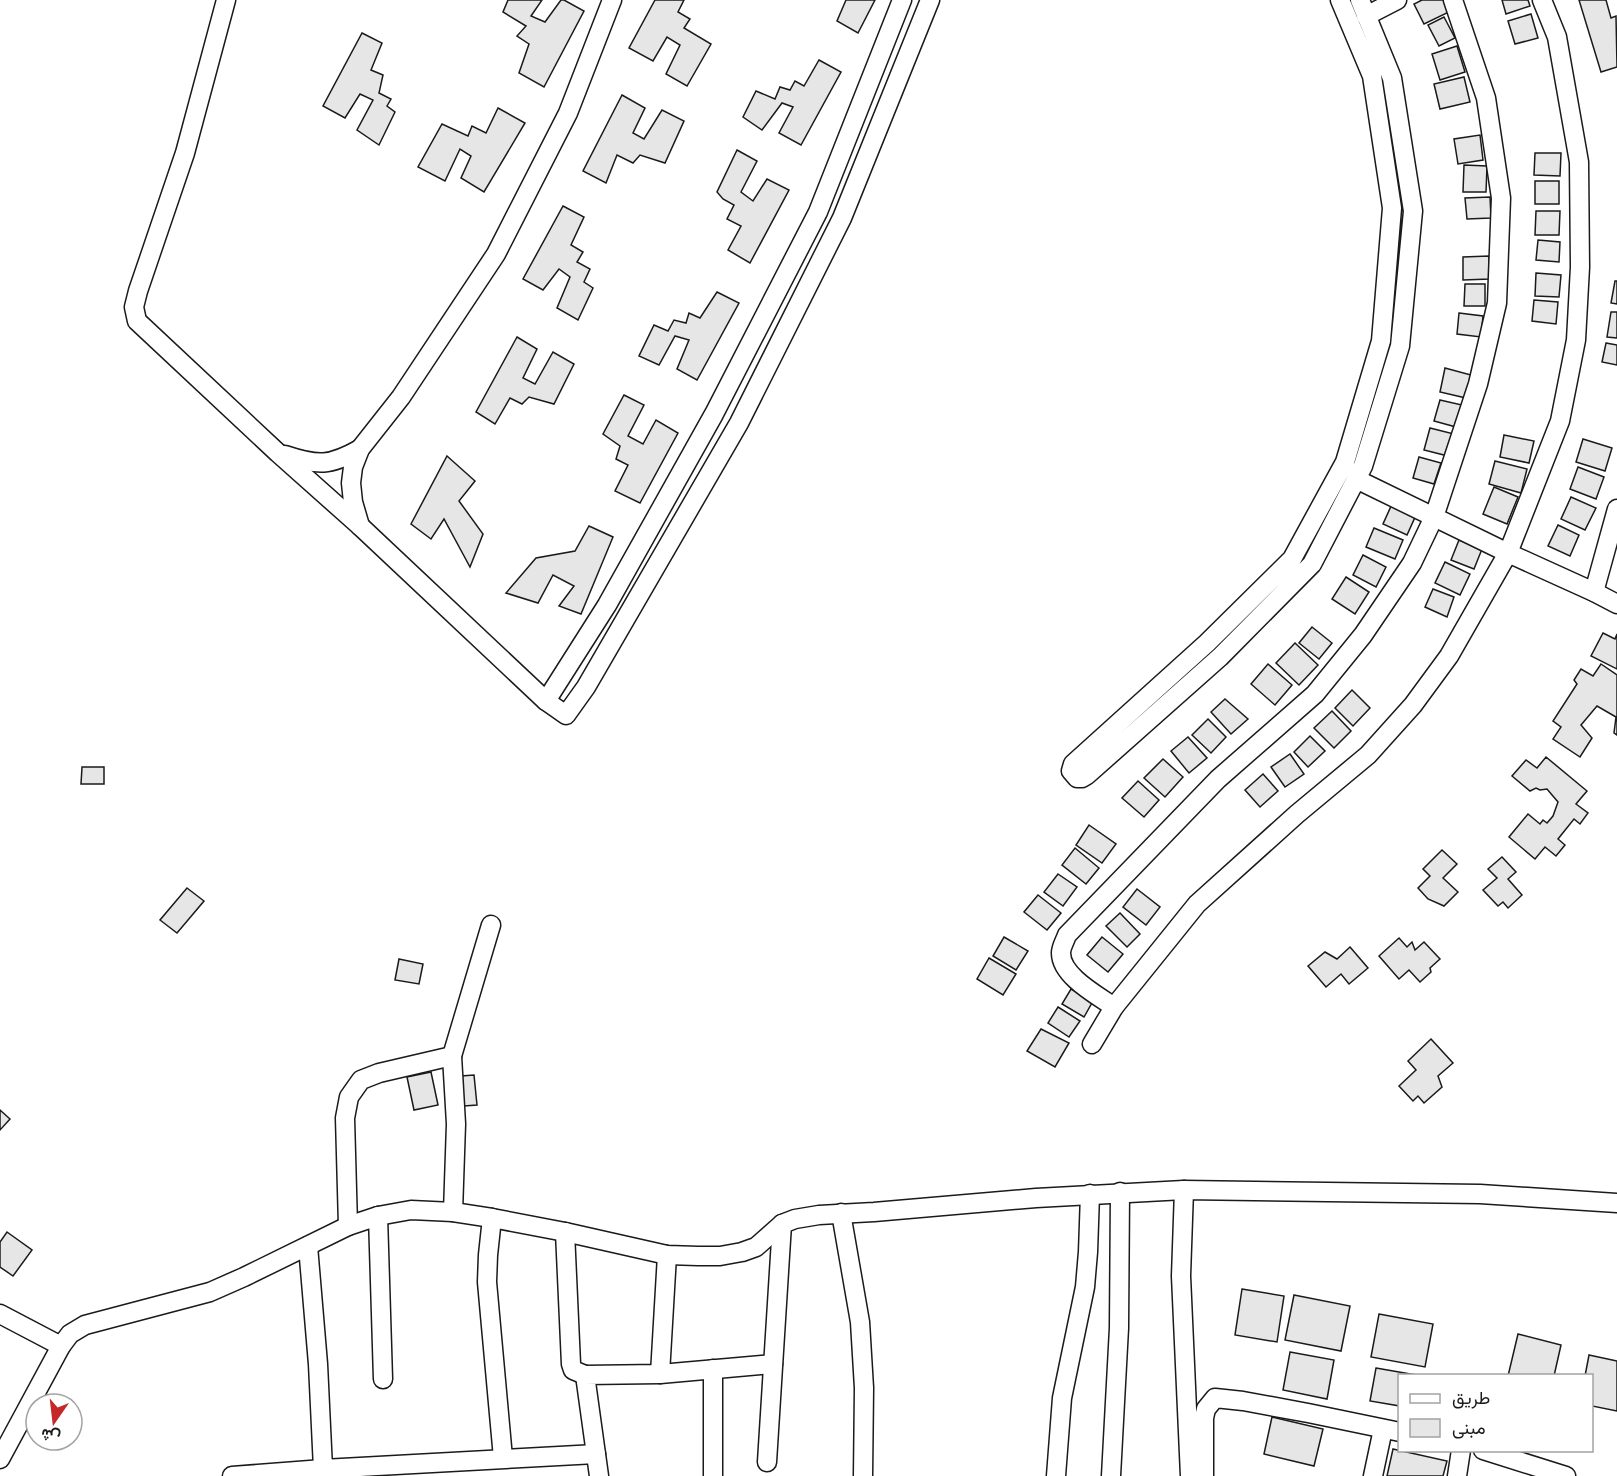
<svg xmlns="http://www.w3.org/2000/svg" width="1617" height="1476" viewBox="0 0 1617 1476" font-family="'Work Sans',Vazirmatn,sans-serif">
	<style>
		.building { fill: #e6e6e6; stroke: #1a1a1a; stroke-width: 1.5 }
		.lines { fill: none; stroke-linecap: round; stroke-linejoin: round }
		.minor-casing { stroke: #1a1a1a; stroke-width: 21 }
		.minor { stroke: #fff; stroke-width: 18 }
	</style>
	<rect width="100%" height="100%" fill="#fff"/>
	<g class="building">
		<polygon points="508,0 542,0 531,16 545,22 561,0 564,0 584,11 544,87 519,73 529,44 517,36 526,26 503,12"/>
		<polygon points="655,0 684,0 678,12 690,19 684,28 711,44 687,86 666,74 680,45 667,37 653,61 629,48"/>
		<polygon points="846,0 875,0 858,33 837,21"/>
		<polygon points="1422,0 1446,0 1451,11 1424,24 1414,4"/>
		<polygon points="1502,0 1528,0 1530,6 1506,14"/>
		<polygon points="1579,0 1606,0 1611,18 1616,16 1617,67 1601,72"/>
		<polygon points="1531,14 1538,38 1515,44 1508,21"/>
		<polygon points="1444,17 1455,38 1439,46 1428,25"/>
		<polygon points="362,33 382,43 371,70 383,75 379,93 391,99 387,106 395,112 379,145 357,130 373,100 360,94 345,118 323,106"/>
		<polygon points="1457,46 1465,72 1440,80 1432,54"/>
		<polygon points="819,60 841,72 801,145 779,133 793,107 782,103 762,130 743,117 756,91 775,99 780,87 790,90 795,81 804,86"/>
		<polygon points="1464,77 1470,102 1440,109 1434,84"/>
		<polygon points="622,95 645,108 633,133 644,139 662,110 684,121 665,163 640,155 633,163 617,155 606,183 583,171"/>
		<polygon points="498,108 525,123 484,192 461,178 471,156 460,149 445,181 418,167 442,124 468,136 472,126 486,133"/>
		<polygon points="1480,135 1483,160 1458,164 1454,139"/>
		<polygon points="737,150 757,161 741,192 753,201 767,179 789,190 750,263 728,250 741,226 727,219 734,205 723,199 717,192"/>
		<polygon points="1535,153 1561,153 1560,176 1534,175"/>
		<polygon points="1464,165 1487,166 1486,192 1463,192"/>
		<rect x="1535" y="181" width="24" height="23"/>
		<polygon points="1490,197 1491,218 1467,219 1465,198"/>
		<polygon points="563,206 584,217 571,245 583,252 577,262 590,269 584,282 593,288 578,320 557,308 570,277 559,269 543,290 523,279"/>
		<polygon points="1536,211 1560,211 1559,235 1535,235"/>
		<polygon points="1538,240 1560,242 1559,262 1536,260"/>
		<polygon points="1489,256 1490,279 1463,280 1463,257"/>
		<polygon points="1536,273 1561,275 1559,297 1535,296"/>
		<polygon points="1615,281 1617,281 1617,304 1611,303"/>
		<polygon points="1465,284 1485,284 1485,306 1464,306"/>
		<polygon points="717,292 739,303 697,380 677,369 689,340 675,336 659,365 639,356 654,325 668,331 674,320 686,323 689,313 700,318"/>
		<polygon points="1534,300 1558,302 1556,324 1532,321"/>
		<polygon points="1611,312 1617,312 1617,338 1607,337"/>
		<polygon points="1459,313 1483,316 1481,337 1457,334"/>
		<polygon points="517,337 537,349 523,378 535,384 553,352 574,364 554,404 529,397 522,404 510,398 495,424 476,412"/>
		<polygon points="1606,343 1617,345 1617,365 1602,362"/>
		<polygon points="1445,368 1471,375 1466,398 1440,392"/>
		<polygon points="624,395 644,405 628,436 643,444 656,420 678,433 640,503 615,491 628,465 616,459 620,446 603,434"/>
		<polygon points="1440,400 1462,405 1456,427 1434,421"/>
		<polygon points="1430,428 1454,434 1448,456 1424,450"/>
		<polygon points="1504,435 1534,441 1529,463 1500,457"/>
		<polygon points="1583,439 1612,448 1605,471 1576,462"/>
		<polygon points="447,456 475,481 459,501 483,534 470,567 444,519 431,539 411,524"/>
		<polygon points="1419,457 1441,463 1434,484 1413,478"/>
		<polygon points="1495,461 1527,469 1521,493 1489,484"/>
		<polygon points="1578,467 1604,477 1596,499 1570,489"/>
		<polygon points="1494,487 1518,497 1507,524 1483,514"/>
		<polygon points="1571,497 1596,508 1585,530 1561,519"/>
		<polygon points="1392,504 1416,515 1407,535 1383,524"/>
		<polygon points="1558,525 1579,535 1570,556 1548,546"/>
		<polygon points="589,526 613,537 581,614 559,606 574,586 553,575 538,603 506,593 536,558 575,551"/>
		<polygon points="1374,528 1403,540 1395,559 1366,547"/>
		<polygon points="1459,540 1482,549 1474,569 1451,560"/>
		<polygon points="1363,555 1386,567 1376,587 1353,575"/>
		<polygon points="1445,562 1470,574 1460,595 1435,583"/>
		<polygon points="1346,577 1369,592 1355,614 1332,599"/>
		<polygon points="1433,589 1454,597 1447,617 1425,607"/>
		<polygon points="1312,627 1332,643 1319,659 1299,643"/>
		<polygon points="1603,633 1615,639 1617,634 1617,669 1591,656"/>
		<polygon points="1295,643 1318,665 1299,685 1276,663"/>
		<polygon points="1268,664 1292,685 1275,705 1251,684"/>
		<polygon points="1601,664 1617,675 1617,735 1614,733 1616,717 1597,706 1581,725 1592,738 1580,757 1553,739 1561,727 1553,721 1577,684 1574,680 1581,669 1593,676"/>
		<polygon points="1352,690 1370,708 1353,726 1335,708"/>
		<polygon points="1225,699 1248,719 1231,734 1211,712"/>
		<polygon points="1332,711 1351,731 1334,748 1314,728"/>
		<polygon points="1208,719 1226,737 1211,753 1192,735"/>
		<polygon points="1310,736 1325,751 1308,767 1294,752"/>
		<polygon points="1188,737 1207,758 1189,773 1171,751"/>
		<polygon points="1290,754 1304,774 1285,787 1271,767"/>
		<polygon points="1546,757 1587,791 1576,804 1588,813 1580,824 1574,819 1558,839 1565,845 1556,856 1545,847 1535,859 1509,837 1528,814 1540,824 1543,820 1547,823 1553,816 1558,802 1547,789 1540,790 1536,788 1530,791 1512,776 1526,760 1537,768"/>
		<polygon points="1163,759 1183,777 1165,797 1144,778"/>
		<polygon points="82,767 104,767 104,784 81,784"/>
		<polygon points="1263,774 1278,791 1260,807 1245,790"/>
		<polygon points="1138,781 1159,800 1144,817 1122,798"/>
		<polygon points="1089,825 1116,844 1102,863 1076,845"/>
		<polygon points="1075,848 1099,868 1086,884 1062,865"/>
		<polygon points="1442,850 1457,864 1443,878 1458,892 1444,906 1428,899 1418,888 1430,876 1423,869"/>
		<polygon points="1502,857 1516,872 1508,879 1522,895 1508,908 1503,902 1498,906 1483,890 1497,878 1488,869"/>
		<polygon points="1058,874 1077,887 1063,906 1044,892"/>
		<polygon points="187,888 204,901 177,933 160,920"/>
		<polygon points="1137,889 1160,907 1146,925 1123,907"/>
		<polygon points="1038,895 1061,913 1047,930 1024,912"/>
		<polygon points="1120,913 1140,934 1127,947 1106,926"/>
		<polygon points="1004,937 1028,951 1016,970 993,956"/>
		<polygon points="1102,937 1123,954 1108,972 1087,955"/>
		<polygon points="1399,938 1407,947 1412,942 1415,950 1424,942 1440,959 1430,968 1431,972 1420,982 1409,970 1399,979 1379,956"/>
		<polygon points="1350,947 1368,968 1349,984 1341,974 1326,987 1308,966 1325,952 1337,959"/>
		<polygon points="989,958 1016,974 1003,995 977,979"/>
		<polygon points="399,959 423,964 419,984 395,980"/>
		<polygon points="1071,989 1093,1001 1084,1017 1062,1004"/>
		<polygon points="1058,1007 1080,1021 1069,1037 1048,1023"/>
		<polygon points="1041,1029 1069,1043 1055,1067 1027,1051"/>
		<polygon points="1431,1039 1453,1063 1438,1076 1442,1087 1424,1103 1418,1096 1413,1101 1399,1086 1416,1070 1408,1061"/>
		<polygon points="431,1072 438,1105 414,1110 407,1077"/>
		<polygon points="474,1075 477,1105 464,1106 461,1076"/>
		<polygon points="0,1110 10,1119 0,1130"/>
		<polygon points="7,1232 32,1250 13,1276 0,1267 0,1242"/>
		<polygon points="1242,1289 1284,1296 1277,1342 1235,1335"/>
		<polygon points="1294,1295 1350,1306 1341,1351 1285,1340"/>
		<polygon points="1379,1314 1433,1324 1425,1367 1371,1357"/>
		<polygon points="1518,1334 1561,1345 1554,1376 1508,1376"/>
		<polygon points="1290,1352 1334,1360 1327,1399 1283,1390"/>
		<polygon points="1589,1355 1617,1361 1617,1411 1592,1406 1592,1376 1585,1376"/>
		<polygon points="1376,1368 1422,1376 1400,1376 1400,1406 1370,1401"/>
		<polygon points="1272,1417 1323,1429 1314,1466 1264,1454"/>
		<polygon points="1393,1449 1447,1461 1443,1476 1387,1476"/>
	</g>
	<g class="lines">
		<g class="minor-casing">
			<g id="minor">
				<polyline points="226,0 185,153 138,291 134,307 137,321 278,453 360,526 546,701 566,715 586,687 739,423 842,218 930,0"/>
				<polyline points="1340,0 1372,76 1392,208 1381,341 1345,462 1292,559 1207,643 1073,764 1071,771 1077,778 1082,778 1087,775 1220,657 1312,564 1363,466 1400,346 1413,211 1392,78 1360,0"/>
				<polyline points="1366,16 1397,0"/>
				<path d="M285,455C318,466 330,466 360,449"/>
				<polyline points="1356,479 1508,553 1594,592 1617,604"/>
				<polyline points="360,526 353,502 351,483 353,467 360,449 401,397 496,254 568,113 612,0"/>
				<polyline points="1594,592 1617,509"/>
				<polyline points="546,701 607,605 714,414 818,212 902,0"/>
				<path d="M1114,1007C1097,995 1061,976 1061,953C1061,947 1065,941 1067,935L1218,779L1315,694L1363,635L1412,563L1434,517L1478,384L1497,303L1501,198L1486,98L1453,0"/>
				<polyline points="1092,1044 1114,1007 1197,904 1297,814 1368,755 1413,705 1449,656 1508,553 1560,421 1576,340 1580,267 1579,162 1557,37 1542,0"/>
				<polyline points="452,1056 456,1124 453,1212"/>
				<polyline points="1184,1190 1181,1276 1190,1476"/>
				<polyline points="841,1213 860,1322 864,1388 863,1476"/>
				<polyline points="378,1216 383,1379"/>
				<polyline points="492,1218 488,1255 487,1282 503,1458"/>
				<polyline points="348,1226 345,1118 349,1097 361,1080 379,1073 452,1056 491,925"/>
				<polyline points="565,1232 571,1364 573,1370 585,1375"/>
				<polyline points="308,1246 318,1364 323,1469 596,1454"/>
				<polyline points="0,1314 61,1346"/>
				<polyline points="660,1374 773,1364"/>
				<polyline points="1483,1450 1566,1476"/>
				<polyline points="0,1459 61,1346 70,1334 85,1325 210,1292 244,1277 348,1226 378,1216 411,1210 453,1212 492,1218 565,1232 667,1255 698,1256 720,1256 742,1252 756,1247 782,1224 795,1219 819,1215 874,1212 1036,1198 1184,1190 1480,1194 1617,1203"/>
				<polyline points="767,1462 782,1224"/>
				<polyline points="232,1476 323,1469"/>
				<polyline points="599,1476 585,1375 660,1374 667,1255"/>
				<polyline points="713,1476 713,1369"/>
				<polyline points="1056,1476 1062,1398 1085,1287 1088,1252 1090,1194"/>
				<polyline points="1111,1476 1119,1328 1120,1192"/>
				<polyline points="1204,1476 1204,1418 1206,1409 1215,1398 1243,1401 1308,1413 1400,1432"/>
				<polyline points="1373,1476 1383,1429"/>
				<polyline points="1457,1476 1461,1450"/>
			</g>
		</g>
		<use href="#minor" class="minor"/>
	</g>
	<rect x="1398" y="1374" width="195" height="78" fill="#ffffff" stroke="#a3a3a3" stroke-width="1.5"/>
	<rect x="1410" y="1394" width="30" height="9" fill="#ffffff" stroke="#a3a3a3" stroke-width="1.5"/>
	<text x="1452" y="1404" font-size="18" fill="#1a1a1a">طريق</text>
	<rect x="1410" y="1419" width="30" height="18" fill="#e6e6e6" stroke="#a3a3a3" stroke-width="1.5"/>
	<text x="1452" y="1434" font-size="18" fill="#1a1a1a">مبنى</text>
	<g transform="translate(54 1422) rotate(194)"><circle r="28" fill="#ffffff" stroke="#a3a3a3" stroke-width="1.5"/>
	<path d="M0-4.5L10 22L0 15L-10 22Z" fill="#c62828"/>
	<text y="-9" font-size="16" font-weight="bold" text-anchor="middle" fill="#1a1a1a">ش</text>
	</g>
</svg>
